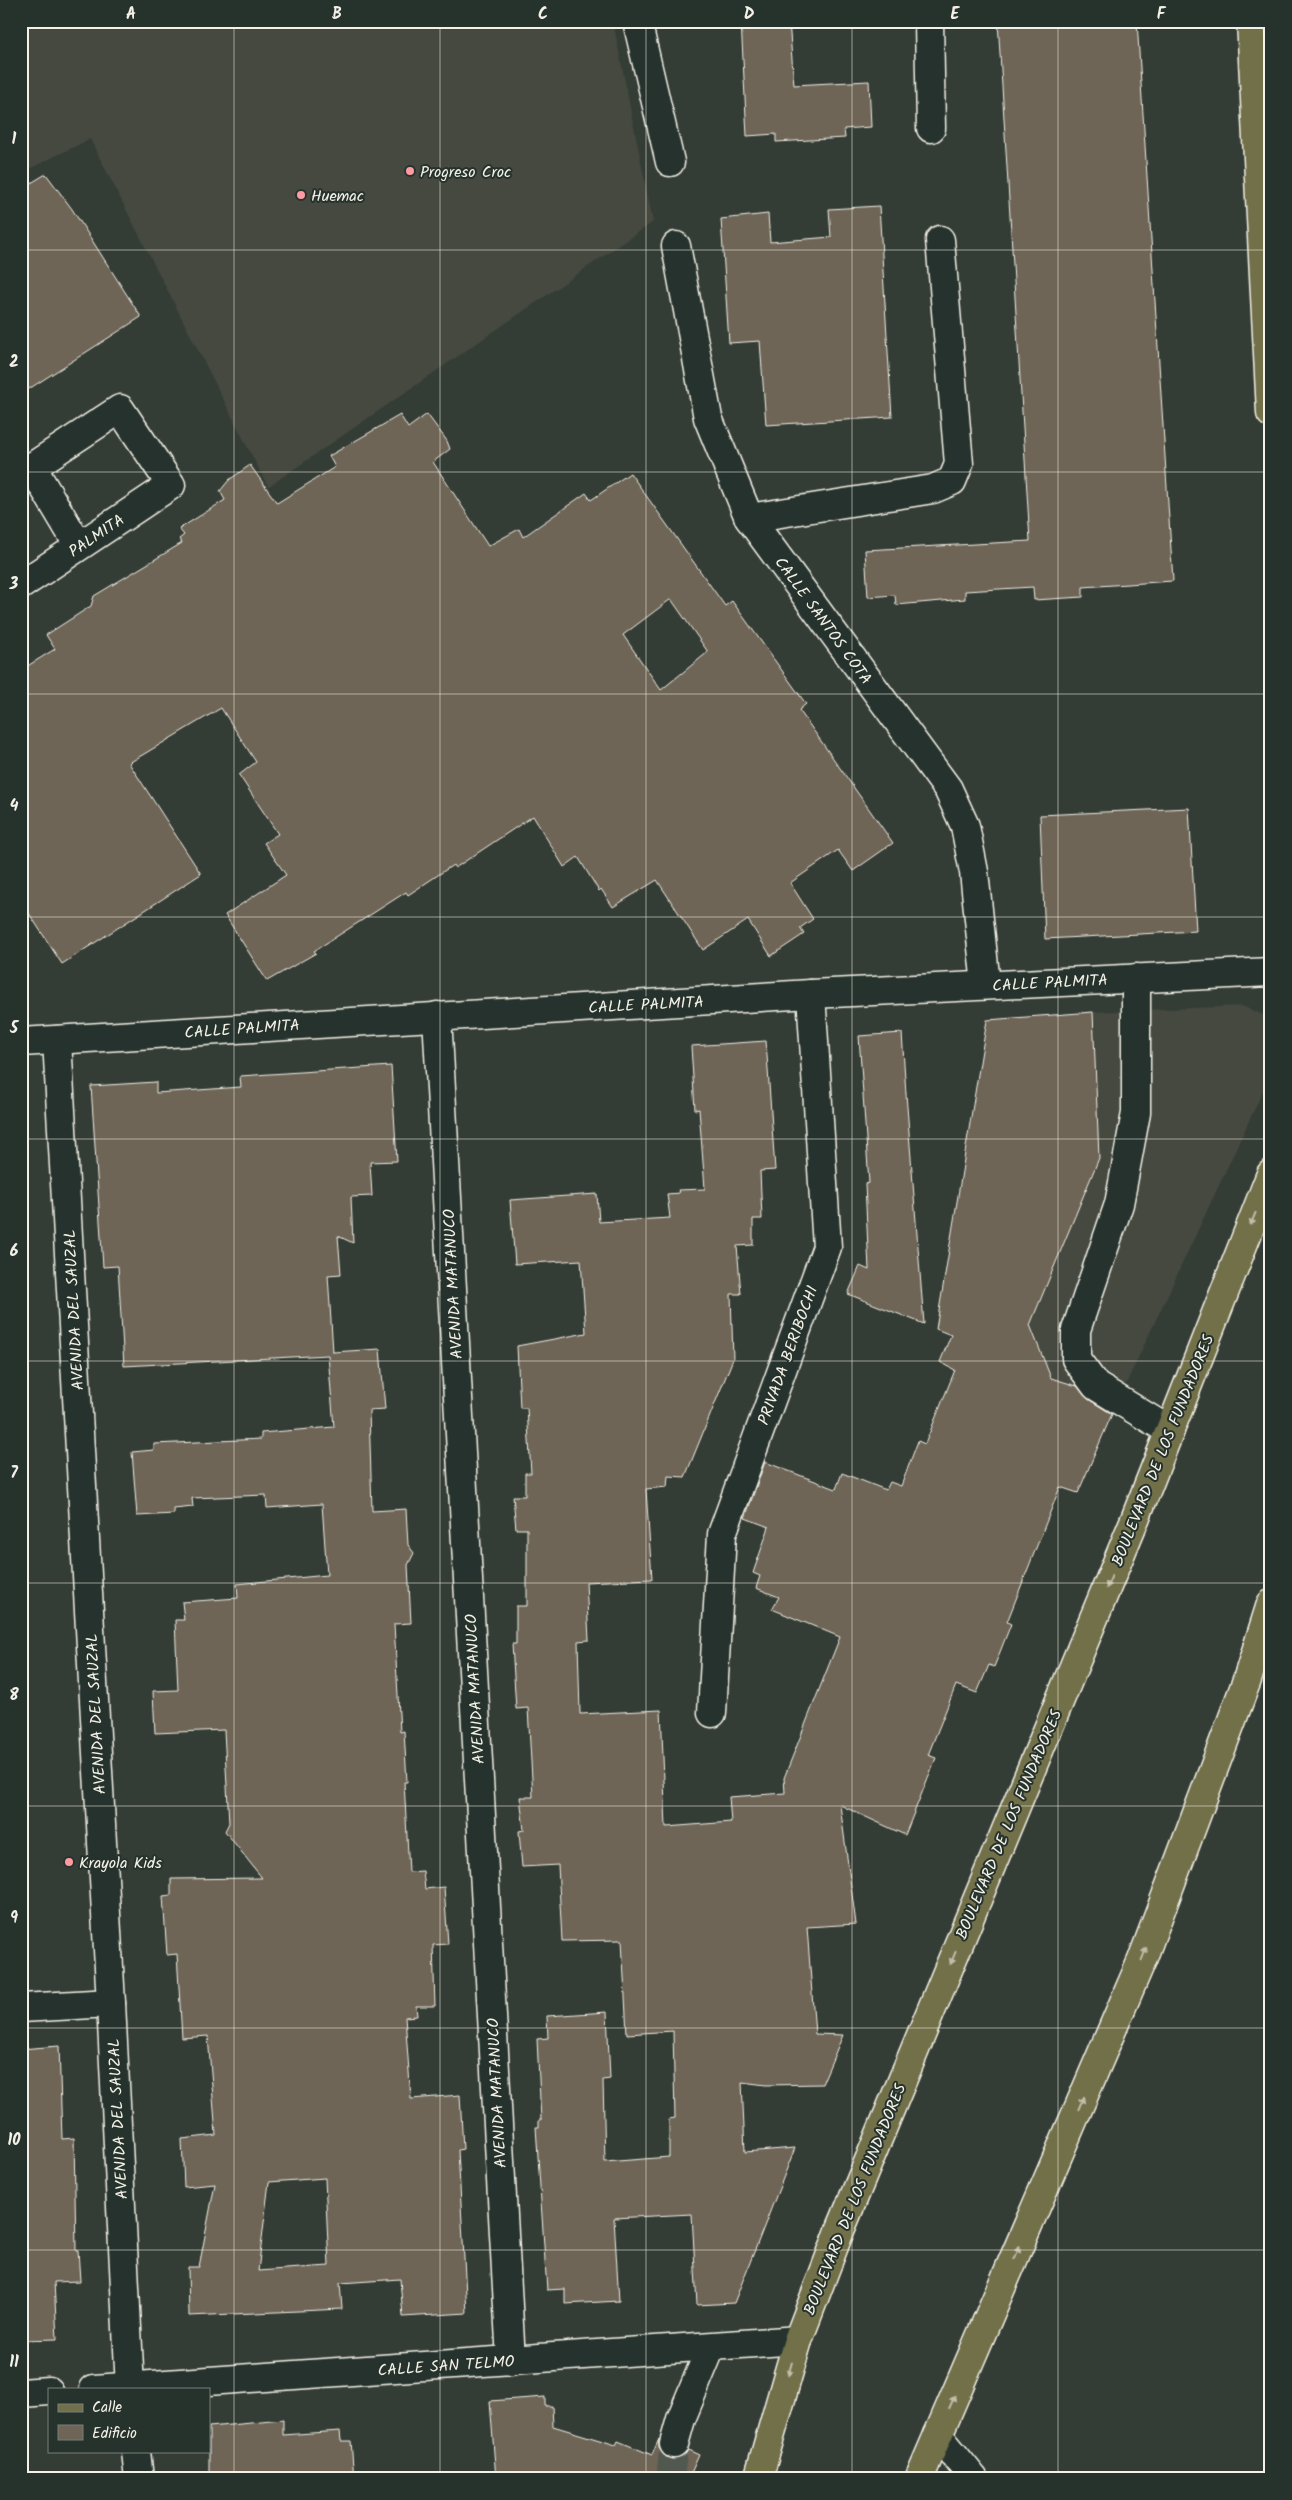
<svg xmlns="http://www.w3.org/2000/svg" width="1292" height="2500" viewBox="0 0 1292 2500" font-family="Kalam,sans-serif">
	<style>
		.built { fill: #45493f }
		.building { fill: #6e6557; stroke: #f4f1e8; fill-rule: evenodd }
		.lines { fill: none; stroke-linecap: round; stroke-linejoin: round }
		.minor-tunnel { stroke: #515850; stroke-width: 28; stroke-dasharray: 28 14; stroke-linecap: butt }
		.minor-casing { stroke: #f4f1e8; stroke-width: 31 }
		.major-casing { stroke: #f4f1e8; stroke-width: 31 }
		.minor { stroke: #26332d; stroke-width: 28 }
		.major { stroke: #71704a; stroke-width: 28 }
		.oneway { fill: #c0bda9 }
		.grid { fill: none; stroke: #f4f1e8; stroke-width: 1; stroke-opacity: 0.55 }
		.poi-dot { fill: #ff9aa2; stroke: #26332d; stroke-width: 2 }
		.labels { text-anchor: middle; stroke-width: 4; stroke-linejoin: round; paint-order: stroke }
		.poi-label { font-size: 16px; fill: #f4f1e8; stroke: #26332d; text-anchor: start }
		.street-label { font-size: 16px; fill: #f4f1e8; stroke: #26332d }
		.neatline { fill: none; stroke: #f4f1e8; stroke-width: 2 }
		.grid-label { font-size: 16px; text-anchor: middle; font-weight: bold; fill: #f4f1e8 }
	</style>
	<rect width="100%" height="100%" fill="#343d35"/>
	<filter id="ink" filterUnits="userSpaceOnUse"><feTurbulence type="fractalNoise" baseFrequency=".02" numOctaves="2"/><feDisplacementMap in="SourceGraphic" scale="10" xChannelSelector="R" yChannelSelector="G"/><feConvolveMatrix kernelMatrix="1 2 1 2 8 2 1 2 1" color-interpolation-filters="sRGB"/></filter>
	<g filter="url(#ink)">
		<g class="built">
			<polygon points="21,21 613,21 653,222 268,487 90,139 21,173"/>
			<polygon points="1242,1006 1271,1018 1271,1074 1119,1399 1078,1493 930,1430 984,1297 944,1282 987,1020 1093,1012"/>
		</g>
		<g class="building">
			<polygon points="741,21 789,21 794,85 869,81 871,127 844,129 845,138 776,142 776,134 747,136"/>
			<polygon points="998,21 1137,21 1173,581 1083,587 1083,597 1034,600 1033,587 965,591 965,599 896,605 895,595 868,597 865,550 1030,541"/>
			<polygon points="46,174 72,209 141,317 21,394 21,189"/>
			<polygon points="879,206 892,417 766,425 760,341 729,343 721,219 768,214 770,242 831,237 829,209"/>
			<path d="M427,414L447,441L450,449L433,462L488,546L519,529L523,537L586,493L591,500L630,473L725,606L732,601L806,704L799,710L893,843L853,871L838,850L790,883L813,919L800,928L804,934L771,956L748,920L703,950L657,880L613,907L601,889L599,891L578,857L564,867L533,816L455,868L453,865L408,895L406,892L314,951L316,953L267,981L225,915L286,875L264,843L278,834L239,775L256,762L221,708L129,763L201,874L62,964L21,901V670L55,649L46,635L91,606L94,596L182,543L179,539L184,535L179,529L225,500L220,491L229,480L250,465L277,503L335,467L329,456L400,415L408,428ZM671,599L708,652L661,690L623,635Z"/>
			<polygon points="1189,808 1196,931 1045,939 1040,815"/>
			<polygon points="1093,1012 1099,1158 1030,1325 1051,1378 1077,1386 1088,1399 1112,1414 1078,1493 1060,1487 1007,1622 1011,1624 994,1667 989,1665 977,1693 956,1685 928,1755 936,1758 905,1835 840,1805 856,1924 807,1927 815,2034 843,2035 822,2084 766,2085 742,2082 745,2152 795,2148 734,2303 697,2305 692,2214 614,2218 619,2301 565,2304 565,2289 547,2290 536,2127 539,2127 539,2120 541,2120 537,2039 548,2038 547,2016 607,2012 610,2079 603,2080 605,2162 669,2157 669,2119 675,2118 673,2031 627,2034 622,1940 562,1941 558,1865 522,1867 519,1831 524,1830 520,1797 533,1797 528,1708 516,1709 512,1644 516,1644 516,1606 527,1606 527,1529 516,1529 513,1496 525,1496 525,1473 531,1473 527,1408 520,1408 517,1346 586,1333 581,1260 515,1264 510,1200 597,1194 599,1222 670,1218 667,1194 679,1193 678,1190 705,1189 699,1109 695,1110 691,1046 766,1041 775,1170 760,1171 762,1219 753,1219 753,1245 737,1246 741,1294 731,1294 733,1359 685,1477 668,1476 667,1487 646,1489 652,1579 586,1582 589,1640 578,1641 580,1714 661,1710 666,1827 731,1822 729,1797 785,1793 784,1778 840,1637 772,1609 779,1597 756,1588 760,1576 753,1573 769,1527 745,1518 765,1462 836,1489 842,1473 886,1490 890,1482 901,1486 918,1441 925,1444 955,1370 940,1362 951,1335 936,1329 987,1020"/>
			<polygon points="902,1033 906,1094 924,1324 848,1294 860,1266 869,1270 865,1184 869,1183 859,1036"/>
			<path d="M391,1066L397,1161L370,1162L372,1196L351,1197L353,1243L338,1236L341,1274L328,1275L333,1352L380,1349L385,1409L369,1410L372,1511L406,1509L408,1545L414,1553L408,1565L411,1623L394,1624L400,1732L404,1731L407,1782H404L409,1872L423,1871L425,1889L444,1887L448,1944L433,1945L435,2006H416L417,2016L405,2017L411,2099L460,2095L463,2149L458,2150L467,2313L403,2317L400,2279L340,2283L342,2309L189,2316L188,2267H199L215,2184L184,2187L182,2139L216,2135L208,2036L182,2038L177,1954L167,1955L163,1896L171,1895V1879L262,1878L225,1831L229,1823L224,1730L155,1733L153,1691L178,1690L175,1620H184L182,1602L238,1598L237,1584L327,1575L322,1504L267,1508L266,1495L192,1498L193,1507L174,1509V1514L137,1516L132,1452L154,1450V1444L261,1439V1433L334,1427L328,1355L124,1366L118,1266L103,1267L91,1086L156,1082V1093L241,1087L240,1076ZM325,2178L329,2266L258,2271L269,2182Z"/>
			<polygon points="59,2046 62,2139 74,2138 76,2250 78,2250 80,2281 54,2282 57,2339 21,2340 21,2049"/>
			<polygon points="545,2397 545,2406 552,2406 553,2426 616,2445 618,2441 652,2455 659,2439 659,2448 663,2455 669,2459 678,2459 688,2450 699,2455 691,2473 705,2479 496,2479 490,2401"/>
			<polygon points="283,2420 283,2435 340,2431 341,2441 351,2441 354,2479 209,2479 209,2427"/>
		</g>
		<g class="lines">
			<polyline class="minor-tunnel" points="670,2479 674,2444"/>
			<g class="minor-casing">
				<g id="minor">
					<polyline points="637,21 670,162"/>
					<polyline points="929,21 931,128"/>
					<polyline points="676,246 708,418 749,518 948,789 965,826 974,872 986,985"/>
					<polyline points="749,518 933,489 952,481 959,464 940,240"/>
					<polyline points="21,585 171,485 120,409 32,467 79,546"/>
					<polyline points="1136,978 1136,1113 1119,1204 1076,1330 1076,1359 1096,1386 1170,1431"/>
					<polyline points="437,1016 511,2361"/>
					<polyline points="57,1040 111,2003 130,2389"/>
					<polyline points="21,1042 811,994 1271,972"/>
					<polyline points="712,1713 722,1534 827,1247 811,994"/>
					<polyline points="21,2008 111,2003"/>
					<polyline points="94,2389 798,2340"/>
					<polyline points="21,2393 49,2391"/>
					<polyline points="938,2435 974,2479"/>
					<polyline points="674,2444 681,2419 711,2347"/>
					<polyline points="136,2451 139,2479"/>
				</g>
			</g>
			<g class="major-casing">
				<g id="major">
					<polyline points="1251,21 1271,413"/>
					<polyline points="758,2479 798,2340 841,2228 1135,1519 1271,1174"/>
					<polyline points="919,2479 1142,1960 1247,1680 1271,1604"/>
				</g>
			</g>
			<use href="#minor" class="minor"/>
			<use href="#major" class="major"/>
		</g>
		<defs><path id="oneway-solid" d="M-6-.8H1V-3.2L6.5 0L1 3.2V.8H-6Z" transform="scale(1.25)"/></defs>
		<g class="oneway">
			<use href="#oneway-solid" transform="translate(1253 1219) rotate(112)"/>
			<use href="#oneway-solid" transform="translate(1109 1582) rotate(113)"/>
			<use href="#oneway-solid" transform="translate(1144 1954) rotate(-69)"/>
			<use href="#oneway-solid" transform="translate(953 1958) rotate(113)"/>
			<use href="#oneway-solid" transform="translate(1081 2103) rotate(-67)"/>
			<use href="#oneway-solid" transform="translate(1017 2253) rotate(-67)"/>
			<use href="#oneway-solid" transform="translate(790 2369) rotate(106)"/>
			<use href="#oneway-solid" transform="translate(952 2402) rotate(-66)"/>
		</g>
	</g>
	<path class="grid" d="M234,21V2479M440,21V2479M646,21V2479M852,21V2479M1058,21V2479M21,250H1271M21,472H1271M21,694H1271M21,917H1271M21,1139H1271M21,1361H1271M21,1583H1271M21,1806H1271M21,2028H1271M21,2250H1271"/>
	<g class="poi-dot">
		<circle cx="410" cy="171" r="5"/>
		<circle cx="301" cy="195" r="5"/>
		<circle cx="69" cy="1862" r="5"/>
	</g>
	<g class="labels">
		<g class="poi-label">
			<text x="420" y="177">Progreso Croc</text>
			<text x="311" y="201">Huemac</text>
			<text x="79" y="1868">Krayola Kids</text>
		</g>
		<g class="street-label">
			<text transform="translate(96 535) rotate(-34)" y="6">PALMITA</text>
			<text transform="translate(824 620) rotate(54)" y="6">CALLE SANTOS COTA</text>
			<text transform="translate(1050 982) rotate(-3)" y="6">CALLE PALMITA</text>
			<text transform="translate(646 1004) rotate(-3)" y="6">CALLE PALMITA</text>
			<text transform="translate(242 1028) rotate(-4)" y="6">CALLE PALMITA</text>
			<text transform="translate(452 1284) rotate(-93)" y="6">AVENIDA MATANUCO</text>
			<text transform="translate(73 1310) rotate(-93)" y="6">AVENIDA DEL SAUZAL</text>
			<text transform="translate(787 1355) rotate(-70)" y="6">PRIVADA BERIBOCHI</text>
			<text transform="translate(1162 1450) rotate(-68)" y="6">BOULEVARD DE LOS FUNDADORES</text>
			<text transform="translate(474 1689) rotate(-93)" y="6">AVENIDA MATANUCO</text>
			<text transform="translate(95 1714) rotate(-93)" y="6">AVENIDA DEL SAUZAL</text>
			<text transform="translate(1008 1824) rotate(-67)" y="6">BOULEVARD DE LOS FUNDADORES</text>
			<text transform="translate(496 2093) rotate(-93)" y="6">AVENIDA MATANUCO</text>
			<text transform="translate(117 2119) rotate(-93)" y="6">AVENIDA DEL SAUZAL</text>
			<text transform="translate(854 2199) rotate(-68)" y="6">BOULEVARD DE LOS FUNDADORES</text>
			<text transform="translate(446 2365) rotate(-4)" y="6">CALLE SAN TELMO</text>
		</g>
	</g>
	<rect width="1292" height="2500" fill="none" stroke="#26332d" stroke-width="55"/>
	<rect x="48" y="2388" width="162" height="65" fill="#26332d" stroke="#787f78"/>
	<rect x="58" y="2404" width="25" height="8" fill="#71704a" stroke="#787f78"/>
	<text x="92" y="2412" font-size="15" fill="#f4f1e8">Calle</text>
	<rect x="58" y="2425" width="25" height="15" fill="#6e6557" stroke="#787f78"/>
	<text x="92" y="2438" font-size="15" fill="#f4f1e8">Edificio</text>
	<rect x="28" y="28" width="1236" height="2444" class="neatline"/>
	<g class="grid-label">
		<text x="131" y="19">A</text>
		<text x="337" y="19">B</text>
		<text x="543" y="19">C</text>
		<text x="749" y="19">D</text>
		<text x="955" y="19">E</text>
		<text x="1161" y="19">F</text>
		<text x="14" y="144">1</text>
		<text x="14" y="367">2</text>
		<text x="14" y="589">3</text>
		<text x="14" y="811">4</text>
		<text x="14" y="1033">5</text>
		<text x="14" y="1256">6</text>
		<text x="14" y="1478">7</text>
		<text x="14" y="1700">8</text>
		<text x="14" y="1923">9</text>
		<text x="14" y="2145">10</text>
		<text x="14" y="2367">11</text>
	</g>
</svg>
